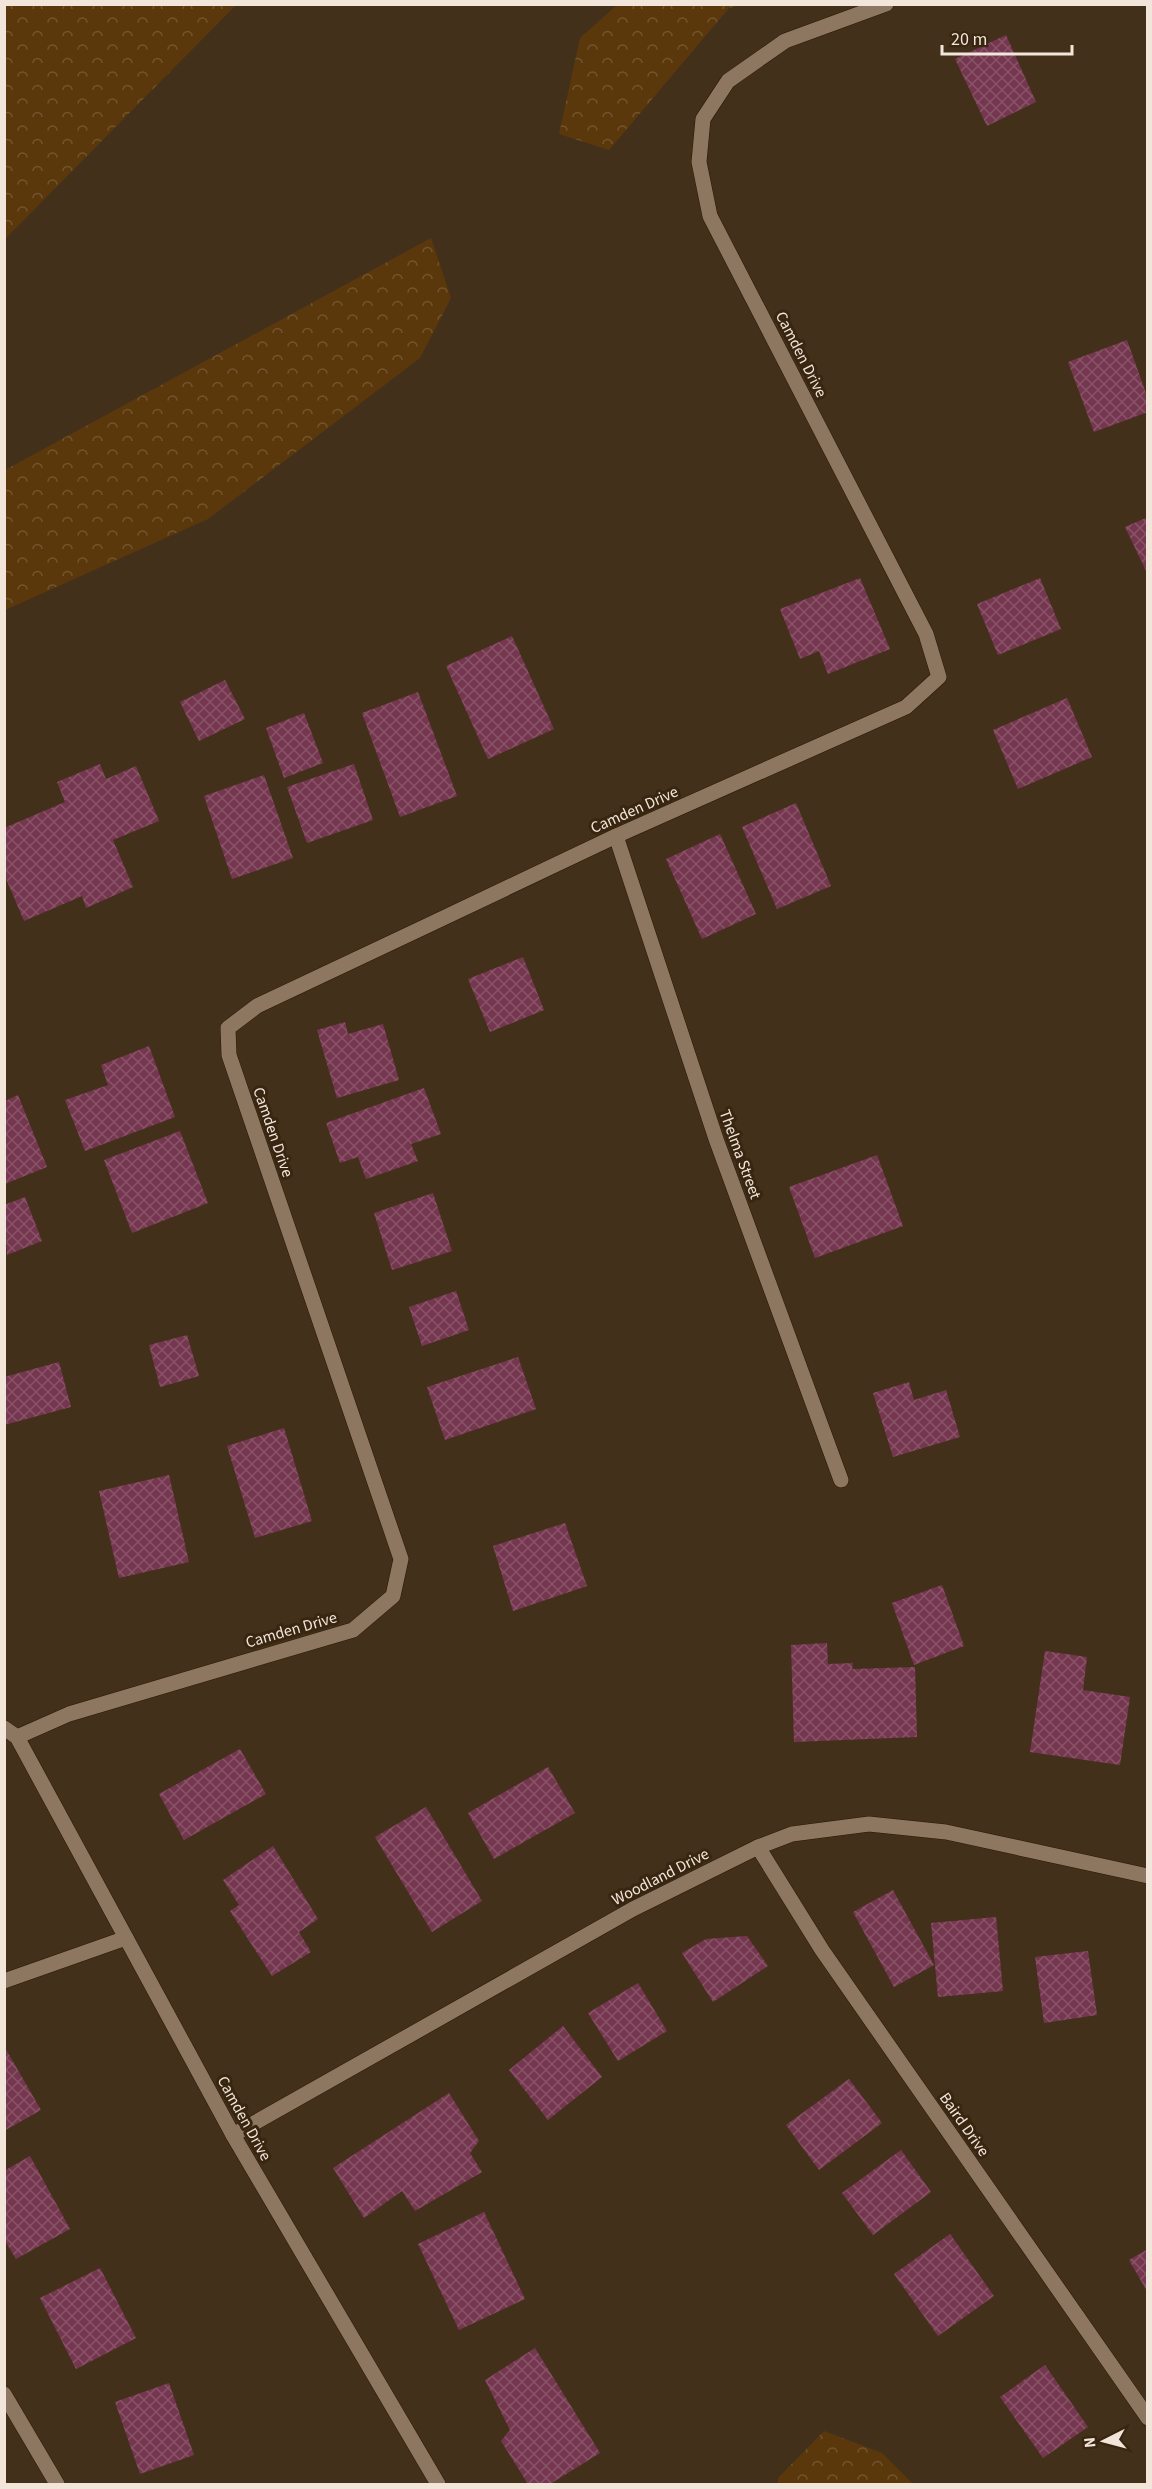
<svg xmlns="http://www.w3.org/2000/svg" width="1152" height="2489" viewBox="0 0 1152 2489" font-family="'Source Sans 3',sans-serif">
	<style>
		.forest { fill: url(#forest-crowns) }
		.building { fill: url(#building-cross-hatch) }
		.lines { fill: none; stroke-linecap: round; stroke-linejoin: round }
		.street-casing { stroke: #291703; stroke-width: 16 }
		.street { stroke: #8d7760; stroke-width: 15 }
		.labels { text-anchor: middle; stroke-width: 6; stroke-linejoin: round; paint-order: stroke }
		.street-label { font-size: 16px; fill: #f2e5d9; stroke: #382611 }
	</style>
	<defs>
		<pattern id="forest-crowns" width="20" height="18" patternUnits="userSpaceOnUse" patternTransform="scale(1.5)"><rect width="20" height="18" fill="#5a380c"/><path d="M2 6a3 3 0 1 1 6 0M12 15a3 3 0 1 1 6 0" fill="none" stroke="#72552f"/></pattern>
		<pattern id="building-cross-hatch" width="8" height="8" patternUnits="userSpaceOnUse" patternTransform="scale(1.5)"><rect width="8" height="8" fill="#75364f"/><path d="M0 0l8 8M0 8l8-8" fill="none" stroke="#895368"/></pattern>
	</defs>
	<rect width="100%" height="100%" fill="#43301b"/>
	<g class="forest">
		<polygon points="5,4 236,5 5,239 4,5"/>
		<polygon points="617,5 742,5 729,8 609,150 559,134 580,38"/>
		<polygon points="431,238 451,298 420,358 208,519 5,610 5,470"/>
		<polygon points="824,2431 882,2453 913,2484 778,2484 778,2478"/>
	</g>
	<g class="building">
		<polygon points="1006,35 1036,102 987,126 955,59"/>
		<polygon points="1127,340 1148,399 1148,412 1094,432 1068,362"/>
		<polygon points="1148,517 1148,575 1125,527"/>
		<polygon points="860,578 890,649 828,674 819,651 800,659 780,609"/>
		<polygon points="1040,578 1061,629 998,655 977,604"/>
		<polygon points="512,636 554,729 488,759 446,666"/>
		<polygon points="225,680 245,719 199,741 180,702"/>
		<polygon points="418,692 457,796 400,817 362,713"/>
		<polygon points="1067,698 1092,757 1018,789 993,730"/>
		<polygon points="304,713 323,763 284,778 266,728"/>
		<polygon points="100,764 106,779 136,766 159,821 113,840 133,887 86,908 82,896 24,921 4,874 4,828 65,802 57,782"/>
		<polygon points="354,764 373,820 307,843 287,787"/>
		<polygon points="264,775 293,858 232,879 204,796"/>
		<polygon points="796,803 831,886 777,909 742,827"/>
		<polygon points="720,834 756,914 702,939 666,859"/>
		<polygon points="523,957 544,1010 490,1032 468,979"/>
		<polygon points="345,1022 348,1034 383,1024 399,1080 337,1098 317,1030"/>
		<polygon points="149,1046 175,1117 85,1151 65,1100 108,1085 101,1065"/>
		<polygon points="424,1088 441,1134 411,1144 418,1161 366,1179 358,1157 340,1163 326,1123"/>
		<polygon points="18,1095 47,1167 5,1184 5,1101"/>
		<polygon points="180,1131 208,1203 132,1233 104,1160"/>
		<polygon points="877,1155 903,1226 815,1258 789,1187"/>
		<polygon points="433,1193 452,1251 392,1270 374,1213"/>
		<polygon points="25,1197 42,1241 7,1255 4,1205"/>
		<polygon points="456,1291 469,1330 422,1346 409,1307"/>
		<polygon points="187,1335 199,1376 160,1387 149,1345"/>
		<polygon points="518,1357 536,1409 445,1440 427,1387"/>
		<polygon points="59,1362 71,1407 4,1425 4,1377"/>
		<polygon points="909,1382 914,1400 946,1390 960,1437 893,1457 873,1393"/>
		<polygon points="284,1428 312,1521 255,1538 227,1446"/>
		<polygon points="169,1475 189,1562 119,1578 99,1491"/>
		<polygon points="565,1523 587,1586 513,1611 493,1546"/>
		<polygon points="942,1585 964,1646 914,1665 892,1603"/>
		<polygon points="827,1643 828,1664 853,1663 852,1669 915,1667 917,1737 794,1742 791,1645"/>
		<polygon points="1045,1651 1087,1657 1083,1690 1130,1697 1120,1765 1030,1752"/>
		<polygon points="240,1749 266,1794 184,1840 159,1794"/>
		<polygon points="548,1767 575,1813 494,1859 468,1813"/>
		<polygon points="426,1807 482,1901 432,1932 375,1837"/>
		<polygon points="273,1846 318,1919 299,1932 311,1952 272,1976 230,1911 239,1905 223,1880"/>
		<polygon points="893,1890 934,1965 894,1987 853,1912"/>
		<polygon points="996,1917 1003,1991 938,1997 931,1923"/>
		<polygon points="747,1936 768,1966 713,2002 682,1953 706,1939"/>
		<polygon points="1088,1951 1097,2015 1044,2023 1035,1957"/>
		<polygon points="638,1983 667,2031 618,2061 588,2013"/>
		<polygon points="563,2026 602,2077 548,2120 509,2070"/>
		<polygon points="4,2046 41,2110 4,2131"/>
		<polygon points="849,2079 882,2123 819,2170 786,2125"/>
		<polygon points="449,2093 479,2141 470,2153 482,2172 415,2211 402,2191 364,2218 333,2168"/>
		<polygon points="901,2150 931,2192 873,2235 842,2193"/>
		<polygon points="30,2156 70,2229 16,2259 4,2239 4,2171"/>
		<polygon points="484,2212 525,2299 459,2330 418,2244"/>
		<polygon points="950,2234 994,2296 938,2336 894,2274"/>
		<polygon points="1148,2249 1148,2293 1129,2260"/>
		<polygon points="100,2268 136,2338 76,2369 40,2298"/>
		<polygon points="535,2348 600,2453 550,2484 528,2484 501,2441 510,2430 485,2380"/>
		<polygon points="1045,2365 1088,2427 1043,2458 1000,2397"/>
		<polygon points="169,2383 194,2455 140,2474 115,2402"/>
	</g>
	<g class="lines">
		<g class="street-casing">
			<g id="street">
				<polyline points="616,836 716,1139 841,1480"/>
				<polyline points="4,1728 17,1737 233,2135 438,2484"/>
				<polyline points="17,1737 69,1714 353,1630 393,1596 401,1559 229,1055 228,1028 257,1006 418,930 616,836 906,707 939,677 926,634 710,216 699,162 703,119 728,81 785,41 886,4"/>
				<polyline points="758,1847 822,1950 1148,2418"/>
				<polyline points="4,1981 126,1938"/>
				<polyline points="233,2135 633,1909 758,1847 792,1834 869,1824 946,1832 1148,1876"/>
				<polyline points="4,2394 57,2484"/>
			</g>
		</g>
		<use href="#street" class="street"/>
	</g>
	<g class="labels">
		<g class="street-label">
			<text transform="translate(802 354) rotate(63)" y="6">Camden Drive</text>
			<text transform="translate(634 809) rotate(-24)" y="6">Camden Drive</text>
			<text transform="translate(274 1132) rotate(71)" y="6">Camden Drive</text>
			<text transform="translate(741 1154) rotate(70)" y="6">Thelma Street</text>
			<text transform="translate(291 1629) rotate(-16)" y="6">Camden Drive</text>
			<text transform="translate(660 1876) rotate(-27)" y="6">Woodland Drive</text>
			<text transform="translate(245 2118) rotate(61)" y="6">Camden Drive</text>
			<text transform="translate(965 2124) rotate(55)" y="6">Baird Drive</text>
		</g>
	</g>
	<rect width="1152" height="2489" fill="none" stroke="#f2e5d9" stroke-width="12"/>
	<g transform="translate(1104 2441) rotate(264)" stroke="#382611" stroke-width="4.5" paint-order="stroke">
	<path d="M0-4.5L10 22L0 15L-10 22Z" fill="#f2e5d9"/>
	<text y="-9" font-size="16" font-weight="bold" text-anchor="middle" fill="#f2e5d9">N</text>
	</g>
	<path d="M942 45v9h130v-9" fill="none" stroke="#f2e5d9" stroke-width="3"/>
	<text x="951" y="45" font-size="18" fill="#f2e5d9" stroke="#382611" stroke-width="4.5" paint-order="stroke">20 m</text>
</svg>
